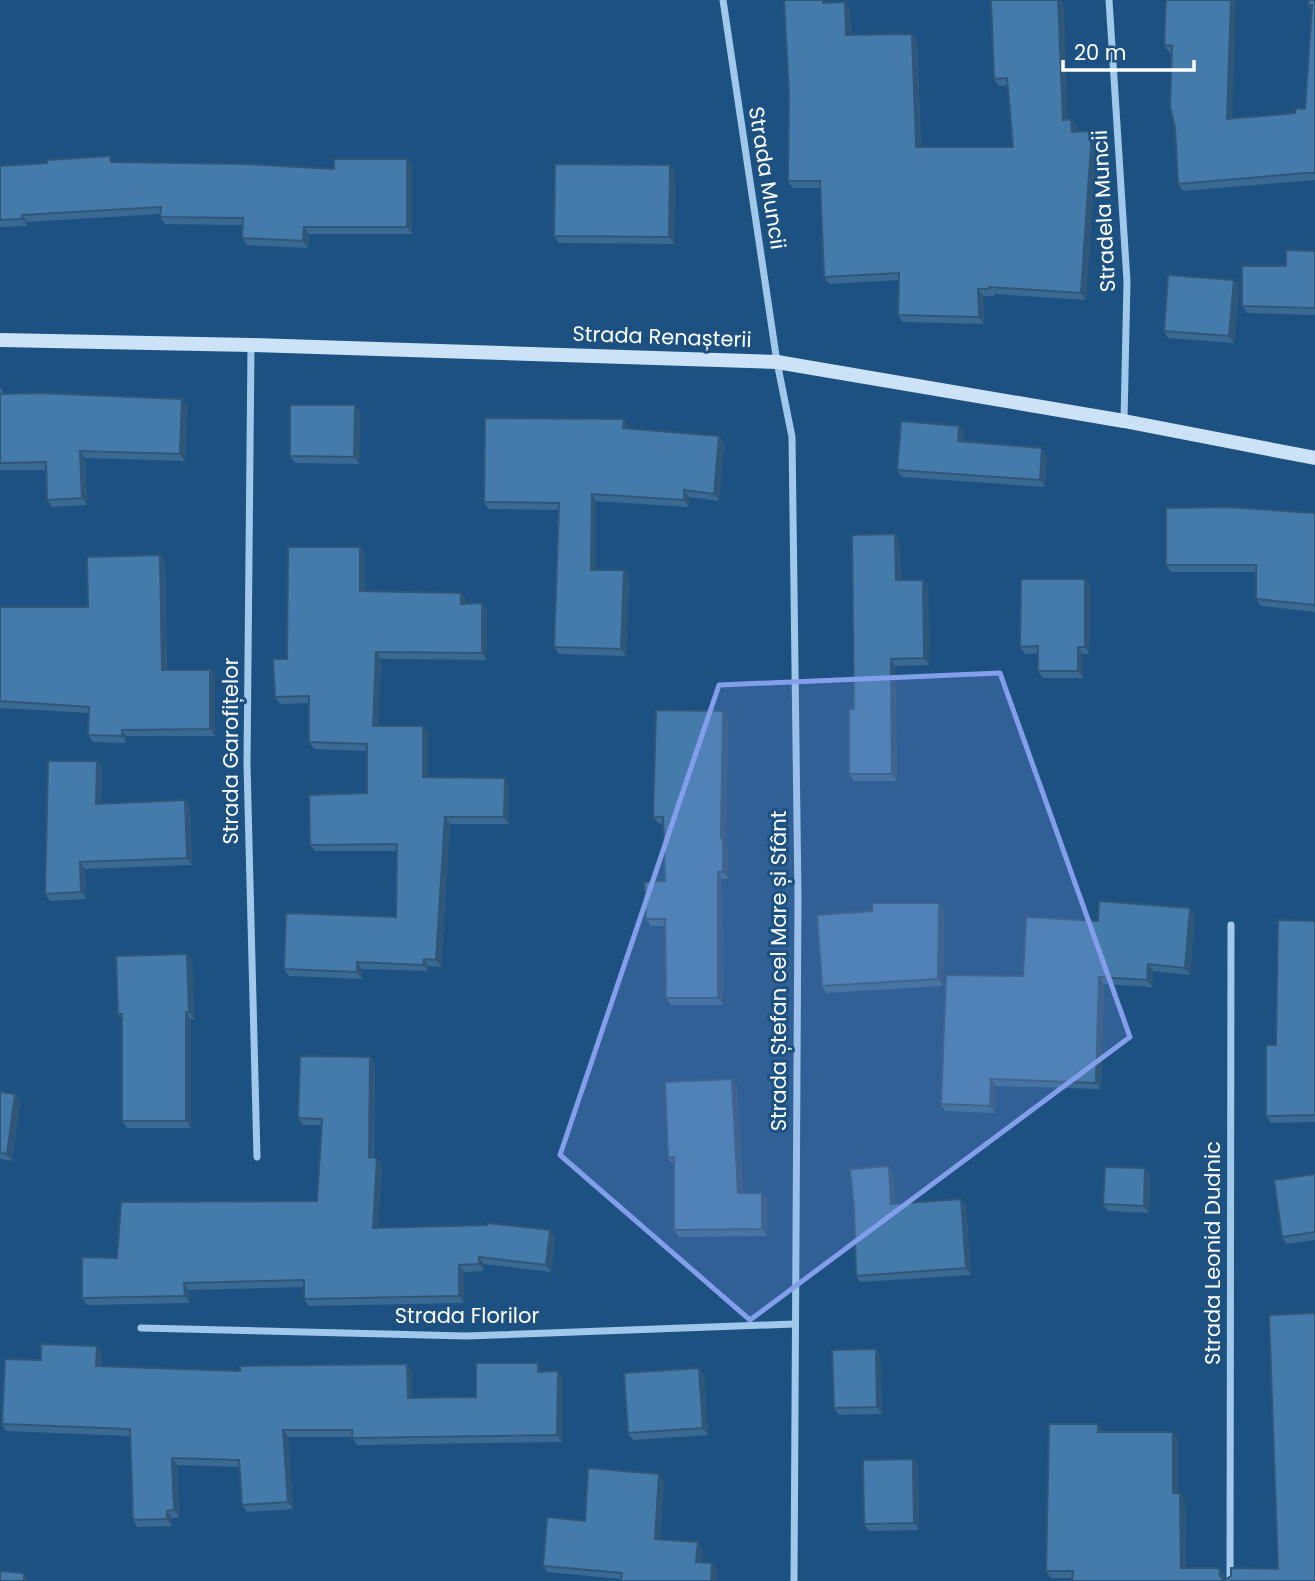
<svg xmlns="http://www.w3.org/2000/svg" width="1315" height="1581" viewBox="0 0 1315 1581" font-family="Poppins,sans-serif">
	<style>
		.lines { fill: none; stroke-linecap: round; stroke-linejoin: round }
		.street { stroke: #a0c8ea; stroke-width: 7 }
		.secondary { stroke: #cbe2f7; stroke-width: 14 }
		.wall { fill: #3a6a93 }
		.shaded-wall { fill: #305678 }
		.building { fill: #447bab; stroke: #305678; stroke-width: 2 }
		.marked { fill: #839eea; fill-opacity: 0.2; stroke: #839eea; stroke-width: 5; stroke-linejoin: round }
		.labels { text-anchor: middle; stroke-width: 6; stroke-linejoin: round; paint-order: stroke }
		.street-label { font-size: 21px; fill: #fff; stroke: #1c5181 }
	</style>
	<rect width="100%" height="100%" fill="#1c5181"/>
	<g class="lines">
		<g class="street">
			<polyline points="723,0 777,362 792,437 798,897 794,1581"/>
			<polyline points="1109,0 1127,281 1124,421"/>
			<polyline points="251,346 247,765 257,1157"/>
			<polyline points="141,1328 466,1336 794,1324"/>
			<polyline points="1230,1581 1231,925"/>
		</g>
		<polyline class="secondary" points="0,340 251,345 777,362 1124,421 1315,458"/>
	</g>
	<g class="wall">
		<polygon points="828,0 828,2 845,2 850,9 851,35 912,34 917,41 921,147 1013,147 1008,85 999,86 994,79 1063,2 1067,120 1071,119 1076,126 1076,132 1097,138 1086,300 994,294 994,296 983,296 984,324 903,322 898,315 898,280 829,284 824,277 820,188 793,188 788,181 789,95"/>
		<polygon points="1166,0 1232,118 1295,113 1305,109 1312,10 1308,5 1315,0 1315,180 1183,191 1178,184 1172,53 1169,52 1164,45"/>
		<polygon points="407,159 412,166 412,234 309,234 308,248 247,245 242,238 243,225 165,224 160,217 160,214 27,222 27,226 0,227 0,166 115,162 334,169"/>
		<polygon points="675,172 674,244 559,243 554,236"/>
		<polygon points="1315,251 1315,315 1247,313 1242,306 1286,266"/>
		<polygon points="1234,280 1239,287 1234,343 1168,338 1164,331"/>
		<polygon points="0,387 4,394 187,406 185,461 85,458 87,505 52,507 47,500 46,470 0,470"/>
		<polygon points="360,412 359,464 295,463 290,456"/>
		<polygon points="629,426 629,429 719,436 724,443 719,501 689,497 688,507 596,501 596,570 624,570 629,577 626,656 559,654 554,647 558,510 489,509 484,502"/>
		<polygon points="959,426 964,433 963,442 1047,455 1045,487 902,477 897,470"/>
		<polygon points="1315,513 1315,612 1261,606 1256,599 1256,572 1171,572 1166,565"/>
		<polygon points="895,534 899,540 901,580 923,580 928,587 929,665 895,666 897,781 854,781 849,774 854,709"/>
		<polygon points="360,547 365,554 365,591 461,593 466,600 466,604 482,603 487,610 486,660 381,659 378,726 428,733 428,777 509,785 509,824 450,824 441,967 428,966 428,971 362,969 362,979 289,976 284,969 396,917 397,851 315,851 310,845 367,793 367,751 314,749 309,742 309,703 280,704 275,697 287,659"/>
		<polygon points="160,555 165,562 167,670 210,670 215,677 215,736 126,736 126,743 93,742 88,735 89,713 0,708 0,607 88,607"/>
		<polygon points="1085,579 1090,586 1089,654 1083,654 1083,678 1043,678 1038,671 1038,653 1025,654 1020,647"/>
		<polygon points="723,711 728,717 726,842 728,845 728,879 722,879 723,1005 671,1005 666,998 665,926 651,926 646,919 665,881 663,824 658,823 653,817"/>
		<polygon points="97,761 102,768 101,804 185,800 190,807 192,865 85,869 86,899 50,901 45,894"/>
		<polygon points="944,910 943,986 826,993 822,986"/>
		<polygon points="1195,915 1190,975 1153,971 1152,987 1104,984 1101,1089 996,1086 995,1113 945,1111 941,1104 1023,976 1098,921"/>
		<polygon points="1315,921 1315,1122 1271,1123 1266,1116 1276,1045"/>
		<polygon points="187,954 192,961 194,1019 191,1019 191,1128 127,1128 122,1121 122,1019 118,1014"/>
		<polygon points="370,1057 375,1064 374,1158 377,1158 382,1165 378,1228 555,1237 551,1272 484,1264 484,1271 464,1272 464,1303 309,1306 304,1299 304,1287 189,1290 190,1303 87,1305 82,1298 117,1258 317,1201 321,1125 303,1125 298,1118"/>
		<polygon points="732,1079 737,1086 743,1193 762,1193 767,1200 767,1236 679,1237 674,1230 674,1165 668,1158"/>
		<polygon points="0,1092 15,1094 20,1101 12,1161 0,1159"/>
		<polygon points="1145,1168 1150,1175 1149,1213 1108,1211 1103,1204"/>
		<polygon points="893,1173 895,1204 961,1199 966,1206 971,1275 860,1282 856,1276"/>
		<polygon points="1315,1174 1315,1240 1286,1244 1282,1237"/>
		<polygon points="1315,1313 1315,1581 1072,1581 1072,1578 1051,1578 1046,1571 1049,1424 1098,1424 1102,1432 1173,1432 1178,1439 1178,1493 1180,1493 1185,1500 1186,1568 1219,1568 1224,1575 1224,1580 1231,1576 1231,1568 1278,1569 1269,1315"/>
		<polygon points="97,1346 101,1353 101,1367 240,1371 412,1371 412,1398 476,1397 538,1363 542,1372 562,1378 562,1442 357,1445 352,1437 288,1437 293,1509 247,1512 242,1505 240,1467 177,1465 179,1517 172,1518 172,1526 137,1527 133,1520 130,1436 6,1431 2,1424 41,1360"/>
		<polygon points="880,1356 882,1414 839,1415 834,1408"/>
		<polygon points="699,1368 704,1375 708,1435 633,1440 628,1433"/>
		<polygon points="913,1459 918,1466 919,1530 869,1531 864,1524"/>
		<polygon points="664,1481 660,1540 703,1549 702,1562 712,1563 717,1570 621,1579 547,1572 543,1566 585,1521"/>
	</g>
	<g class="shaded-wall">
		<polygon points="1058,0 1061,0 1063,2 1064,11 1068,127 1063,120"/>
		<polygon points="1231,0 1236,0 1232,125 1227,119"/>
		<polygon points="845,2 850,9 851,42 846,35"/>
		<polygon points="912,34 917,41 921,154 916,147"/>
		<polygon points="1071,119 1076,126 1077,139 1072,132"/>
		<polygon points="1092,131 1097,138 1086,300 1081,293"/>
		<polygon points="407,159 412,166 412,234 407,227"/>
		<polygon points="670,165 675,172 674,244 669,237"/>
		<polygon points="22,215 27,222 27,226 22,219"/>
		<polygon points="304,227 309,234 308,248 303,241"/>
		<polygon points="1234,280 1239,287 1234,343 1229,336"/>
		<polygon points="978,289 983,296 984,324 979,317"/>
		<polygon points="182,399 187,406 185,461 180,454"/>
		<polygon points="355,405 360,412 359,464 354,457"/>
		<polygon points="624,419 629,426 628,435 623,428"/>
		<polygon points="959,426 964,433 963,448 958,441"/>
		<polygon points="719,436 724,443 719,501 714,494"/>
		<polygon points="1042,448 1047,455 1045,487 1040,480"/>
		<polygon points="80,451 85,458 87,505 82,498"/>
		<polygon points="684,490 689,497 688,507 684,500"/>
		<polygon points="592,494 596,501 596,576 591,570"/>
		<polygon points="895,534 899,540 901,587 896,580"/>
		<polygon points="360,547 365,554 365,598 360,591"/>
		<polygon points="160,555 165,562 167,677 162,670"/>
		<polygon points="624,570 629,577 626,656 621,649"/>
		<polygon points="1085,579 1090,586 1089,654 1085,647"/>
		<polygon points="923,580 928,587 929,665 924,658"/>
		<polygon points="461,593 466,600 466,611 461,604"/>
		<polygon points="482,603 487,610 486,660 482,653"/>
		<polygon points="1078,647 1083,654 1083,678 1078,671"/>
		<polygon points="376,652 381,659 378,733 373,726"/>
		<polygon points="891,659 895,666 897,781 892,774"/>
		<polygon points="210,670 215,677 215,736 210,729"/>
		<polygon points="723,711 728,717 726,842 728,845 728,879 723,872 721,838"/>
		<polygon points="423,726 428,733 428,784 423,777"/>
		<polygon points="122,730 126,736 126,743 122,736"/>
		<polygon points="97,761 102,768 101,811 96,804"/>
		<polygon points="505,778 509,785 509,824 504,817"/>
		<polygon points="185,800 190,807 192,865 187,858"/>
		<polygon points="445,817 450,824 441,967 436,960"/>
		<polygon points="80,862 85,869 86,899 81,892"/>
		<polygon points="718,872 722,879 723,1005 718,998"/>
		<polygon points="939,903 944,910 943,986 938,979"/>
		<polygon points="1190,908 1195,915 1190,975 1185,968"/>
		<polygon points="187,954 192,961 194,1019 189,1012"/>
		<polygon points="424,959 428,966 428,971 423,965"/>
		<polygon points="357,962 362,969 362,979 357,972"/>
		<polygon points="1148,964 1153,971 1152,987 1147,980"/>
		<polygon points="1099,977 1104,984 1101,1089 1096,1083"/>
		<polygon points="186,1012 191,1019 191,1128 186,1121"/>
		<polygon points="370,1057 375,1064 373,1164 369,1157"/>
		<polygon points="732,1079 737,1086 743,1200 738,1193"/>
		<polygon points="991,1079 996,1086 995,1113 990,1106"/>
		<polygon points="15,1094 20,1101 12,1161 7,1154"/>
		<polygon points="377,1158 382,1165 378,1235 373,1228"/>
		<polygon points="889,1166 893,1173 896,1211 891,1204"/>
		<polygon points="1145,1168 1150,1175 1149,1213 1144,1206"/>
		<polygon points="762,1193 767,1200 767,1236 762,1229"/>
		<polygon points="961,1199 966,1206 971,1275 966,1268"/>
		<polygon points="550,1230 555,1237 551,1272 546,1265"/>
		<polygon points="479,1257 484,1264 484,1271 479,1264"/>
		<polygon points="459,1265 464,1272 464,1303 459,1296"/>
		<polygon points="184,1283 189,1290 190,1303 185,1296"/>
		<polygon points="97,1346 101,1353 100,1373 96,1366"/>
		<polygon points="876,1349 880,1356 882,1414 877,1407"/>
		<polygon points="538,1363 542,1370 542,1379 538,1372"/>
		<polygon points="407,1364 412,1371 412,1405 408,1398"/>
		<polygon points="699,1368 704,1375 708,1435 703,1428"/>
		<polygon points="558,1371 562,1378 562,1442 557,1435"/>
		<polygon points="1098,1424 1102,1431 1102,1439 1098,1432"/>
		<polygon points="283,1430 288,1437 293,1509 288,1502"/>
		<polygon points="1173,1432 1178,1439 1178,1500 1173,1493"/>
		<polygon points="172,1458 177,1465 179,1517 174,1510"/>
		<polygon points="913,1459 918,1466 919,1530 914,1523"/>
		<polygon points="659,1474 664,1481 660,1546 655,1539"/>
		<polygon points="1180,1493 1185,1500 1186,1575 1181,1568"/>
		<polygon points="167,1511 172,1518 172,1526 167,1519"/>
		<polygon points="698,1542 703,1549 701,1568 696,1562"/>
		<polygon points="712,1563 717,1570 717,1581 711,1581"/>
		<polygon points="1219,1568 1224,1575 1224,1581 1220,1576"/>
		<polygon points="24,1573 29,1580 29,1581 24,1581"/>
	</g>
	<g class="building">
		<polygon points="784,0 823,0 823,3 845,2 846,35 912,34 916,147 1013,147 1007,78 994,79 991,0 1058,0 1063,120 1071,119 1072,132 1092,131 1081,293 989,287 989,289 978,289 979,317 898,315 899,273 824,277 820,181 788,181 789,95"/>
		<polygon points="1166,0 1231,0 1227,119 1295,113 1296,108 1305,109 1312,5 1308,5 1309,0 1315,0 1315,173 1306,173 1178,184 1175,128 1170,107 1172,46 1164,45"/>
		<polygon points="110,156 111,162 246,164 334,169 334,159 407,159 407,227 304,227 303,241 242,238 243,218 160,217 161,207 22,215 22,219 0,220 0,166 47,163 47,160"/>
		<polygon points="555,164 670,165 669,237 554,236"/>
		<polygon points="1286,250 1315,251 1315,308 1242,306 1242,266 1286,266"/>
		<polygon points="1168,275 1234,280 1229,336 1164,331"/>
		<polygon points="39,393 182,399 180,454 80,451 82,498 47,500 46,462 0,463 0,394"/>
		<polygon points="290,405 355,405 354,457 290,456"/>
		<polygon points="485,418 624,419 623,428 719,436 714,494 684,490 684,500 592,494 591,570 624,570 621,649 554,647 559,503 484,502"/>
		<polygon points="901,421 959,426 958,441 1042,448 1040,480 897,470"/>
		<polygon points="1228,507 1315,513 1315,605 1256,599 1256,565 1166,565 1166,508"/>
		<polygon points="895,534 896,580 923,580 924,658 891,659 892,774 849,774 849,709 854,709 852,535"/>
		<polygon points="288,547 360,547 360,591 461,593 461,604 482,603 482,653 376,652 373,726 423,726 423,777 505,778 504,817 445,817 436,960 424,959 423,965 357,962 357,972 284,969 286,913 396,917 397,844 310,845 309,795 367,793 367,744 309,742 309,696 275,697 273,659 287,659"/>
		<polygon points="160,555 162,670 210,670 210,729 122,730 122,736 88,735 89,707 0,701 0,607 88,607 87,557"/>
		<polygon points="1021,579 1085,579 1085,647 1078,647 1078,671 1038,671 1038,646 1020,647"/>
		<polygon points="656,710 723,711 721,838 723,838 723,872 718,872 718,998 666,998 665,919 646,919 644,882 665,881 663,817 653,817"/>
		<polygon points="48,761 97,761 96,804 185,800 187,858 80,862 81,892 45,894"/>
		<polygon points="1099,901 1190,908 1185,968 1148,964 1147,980 1099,977 1096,1083 991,1079 990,1106 941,1104 946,975 1023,976 1026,917 1098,921"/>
		<polygon points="872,903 939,903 938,979 822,986 817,915 872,911"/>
		<polygon points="1278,920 1315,921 1315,1115 1266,1116 1266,1045 1276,1045"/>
		<polygon points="187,954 189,1012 186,1012 186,1121 122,1121 122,1014 118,1014 116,956"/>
		<polygon points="300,1056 370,1057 369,1157 377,1158 373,1228 487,1225 487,1223 550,1230 546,1265 479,1257 479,1264 459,1265 459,1296 304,1299 304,1280 184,1283 185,1296 82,1298 82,1257 117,1258 121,1202 317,1201 322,1119 298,1118"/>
		<polygon points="732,1079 738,1193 762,1193 762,1229 674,1230 674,1157 668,1158 665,1082"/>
		<polygon points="0,1092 15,1094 7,1154 0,1153"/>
		<polygon points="889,1166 891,1204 961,1199 966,1268 856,1276 854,1208 850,1169"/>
		<polygon points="1105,1167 1145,1168 1144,1206 1103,1204"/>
		<polygon points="1315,1174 1315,1232 1282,1237 1274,1180"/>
		<polygon points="1315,1313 1315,1581 1072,1581 1073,1571 1046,1571 1049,1424 1098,1424 1098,1432 1173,1432 1173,1493 1180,1493 1181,1568 1219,1568 1220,1576 1224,1580 1231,1576 1231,1568 1278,1569 1269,1315"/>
		<polygon points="41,1344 97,1346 96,1366 240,1371 240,1366 407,1364 408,1398 476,1397 476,1363 538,1363 538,1372 558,1371 557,1435 352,1438 352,1430 283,1430 288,1502 242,1505 239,1460 172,1458 174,1510 167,1511 167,1519 133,1520 130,1429 2,1424 5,1359 41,1360"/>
		<polygon points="876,1349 877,1407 834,1408 832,1350"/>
		<polygon points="699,1368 703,1428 628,1433 624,1373"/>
		<polygon points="913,1459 914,1523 864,1524 863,1460"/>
		<polygon points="588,1468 659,1474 655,1539 698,1542 696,1562 712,1563 711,1581 621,1581 622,1573 543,1566 547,1517 585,1521"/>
		<polygon points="0,1571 24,1573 24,1581 0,1581"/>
	</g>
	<path class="marked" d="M1000,673L1130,1037L750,1320L560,1155L719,685Z"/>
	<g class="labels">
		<g class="street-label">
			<text transform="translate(767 178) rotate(81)" y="7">Strada Muncii</text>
			<text transform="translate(1104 211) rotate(-93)" y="7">Stradela Muncii</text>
			<text transform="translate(662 337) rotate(2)" y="7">Strada Renașterii</text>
			<text transform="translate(231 751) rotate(-90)" y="7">Strada Garofițelor</text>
			<text transform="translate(779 971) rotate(-90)" y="7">Strada Ștefan cel Mare și Sfânt</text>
			<text transform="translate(1213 1253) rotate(-90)" y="7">Strada Leonid Dudnic</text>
			<text x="467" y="1323">Strada Florilor</text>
		</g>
	</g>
	<path d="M1063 60v10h131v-10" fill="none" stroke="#ffffff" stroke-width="3.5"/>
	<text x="1074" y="60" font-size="21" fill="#ffffff" stroke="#1c5181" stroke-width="5" paint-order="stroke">20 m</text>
</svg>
